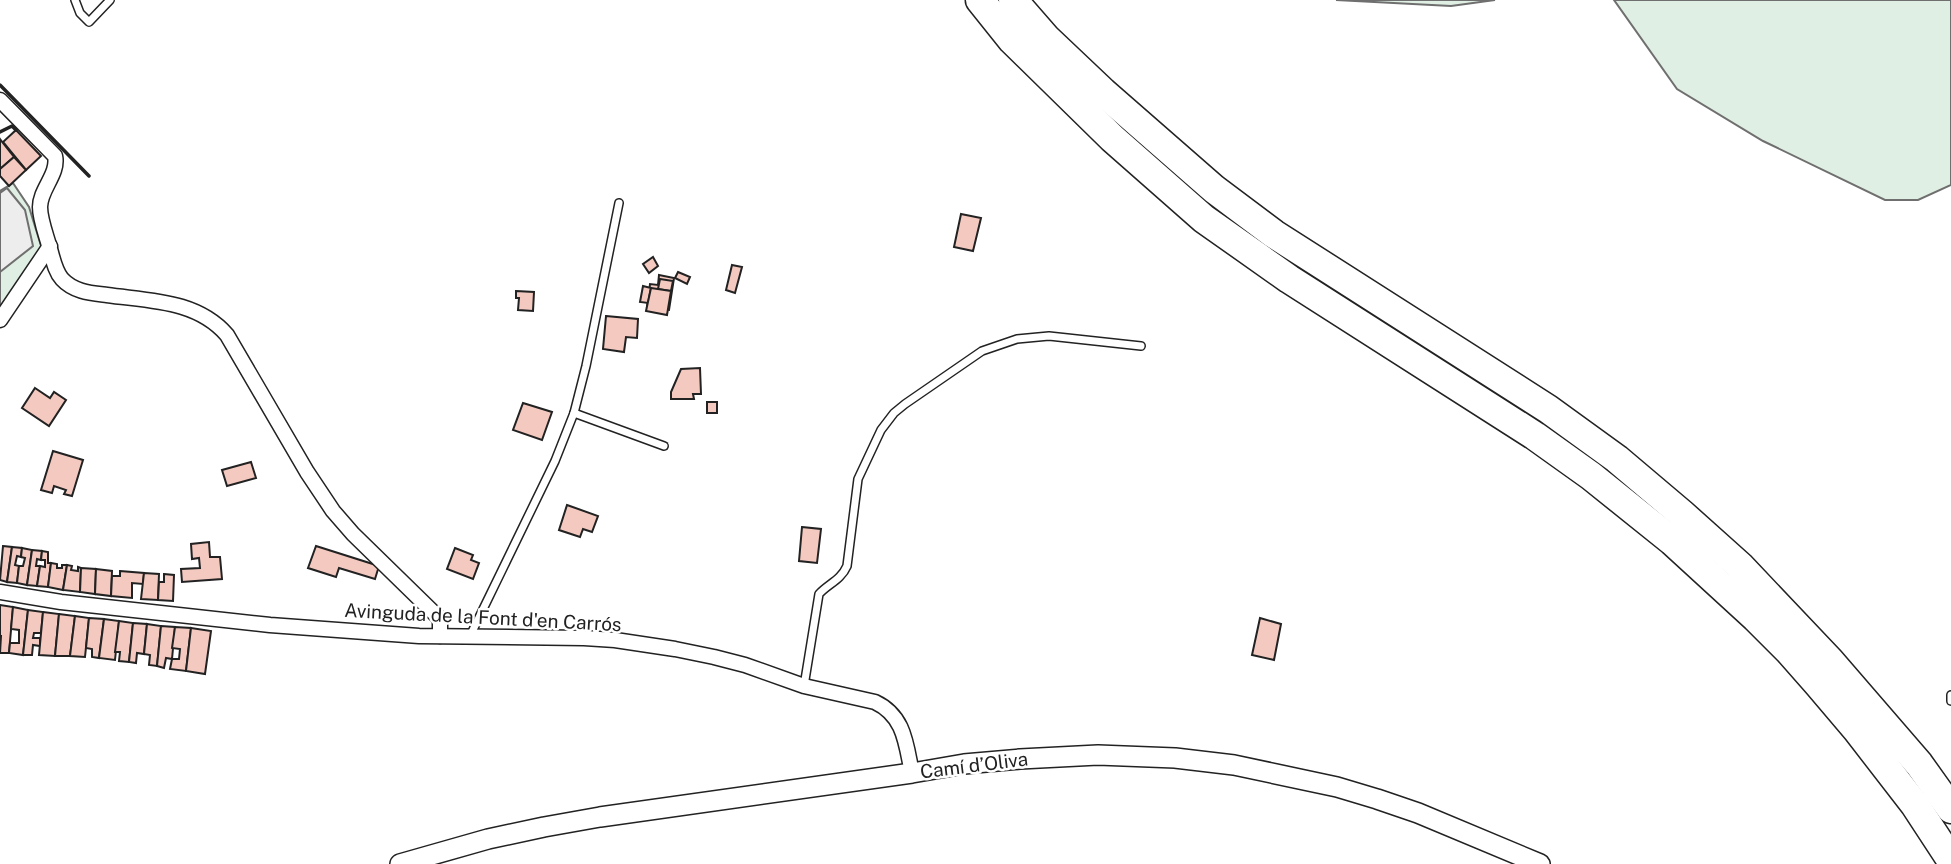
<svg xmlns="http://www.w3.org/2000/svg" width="1951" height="864" viewBox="0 0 1951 864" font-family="'Public Sans',sans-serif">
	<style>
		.green { fill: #e0efe3; stroke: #6f6f6f; stroke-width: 2 }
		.parking { fill: #ededed; stroke: #6f6f6f; stroke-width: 2 }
		.building { fill: #f3c9c0; stroke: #222; stroke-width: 2 }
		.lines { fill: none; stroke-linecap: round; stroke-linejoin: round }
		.service-casing { stroke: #222; stroke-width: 10 }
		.minor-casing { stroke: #222; stroke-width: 17 }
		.tertiary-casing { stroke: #222; stroke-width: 22 }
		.motorway-casing { stroke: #222; stroke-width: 31 }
		.service { stroke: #fff; stroke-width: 7 }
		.minor { stroke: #fff; stroke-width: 14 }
		.tertiary { stroke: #fff; stroke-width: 19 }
		.motorway { stroke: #fff; stroke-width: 28 }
		.wall { stroke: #222; stroke-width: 3.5 }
		.labels { text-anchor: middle; stroke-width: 5; stroke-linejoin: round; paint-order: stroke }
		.street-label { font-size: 19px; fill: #222; stroke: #fff }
	</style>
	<rect width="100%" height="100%" fill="#fff"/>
	<g class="green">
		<polygon points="1336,0 1495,0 1451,6"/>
		<polygon points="1614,0 1951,0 1951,185 1918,200 1885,200 1763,141 1677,89"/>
		<polygon points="13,183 29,207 42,249 0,310 0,191"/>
	</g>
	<polygon class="parking" points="7,188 25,210 33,246 0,272 0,193"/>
	<g class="building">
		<polygon points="16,130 41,156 26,170 3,142"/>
		<polygon points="0,139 14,157 0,169"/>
		<polygon points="14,157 26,170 9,186 0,176 0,169"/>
		<polygon points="961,214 981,218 973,251 954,247"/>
		<polygon points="653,257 658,266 649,273 643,264"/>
		<polygon points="732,265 742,267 735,293 726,290"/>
		<polygon points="678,272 690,277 687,284 675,278"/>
		<polygon points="659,275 674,278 669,310 647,307 650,284 658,285"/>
		<polygon points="660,279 673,281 671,291 658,289"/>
		<polygon points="643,286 651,288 648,303 640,302"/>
		<polygon points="651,288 671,291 667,315 646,311"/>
		<polygon points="516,291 534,292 533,311 518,310 519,298 516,298"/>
		<polygon points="606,316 638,319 637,338 626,337 624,352 603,349"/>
		<polygon points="700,368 701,394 693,394 694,399 671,399 671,392 681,369"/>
		<polygon points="35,388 50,398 54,392 66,400 49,426 22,408"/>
		<rect x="707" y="402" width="10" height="11"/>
		<polygon points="523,403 552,412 542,440 513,430"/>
		<polygon points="53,451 83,460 72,496 64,494 66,490 54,486 52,493 41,490"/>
		<polygon points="251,462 256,478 227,486 222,470"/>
		<polygon points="567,505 598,516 592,532 583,529 580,537 559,530"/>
		<polygon points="802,527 821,529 817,563 799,561"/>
		<polygon points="209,542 210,557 220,557 222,579 182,582 181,569 200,568 199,558 192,559 191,544"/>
		<polygon points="3,546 12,547 7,582 0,580"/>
		<polygon points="316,546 379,566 375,579 339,568 336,577 308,568"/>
		<polygon points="12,547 22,548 21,557 17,556 15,565 19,566 17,583 7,582"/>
		<polygon points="22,548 32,550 27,585 17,583 19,566 23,566 25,558 21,557"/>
		<polygon points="455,548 473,555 471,560 479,563 473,579 447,569"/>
		<polygon points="32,550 42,551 41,560 37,559 36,566 40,566 37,586 27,585"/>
		<polygon points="42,551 48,552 48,563 51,563 48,587 37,586 40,566 45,567 45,560 41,560"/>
		<polygon points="51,563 57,564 57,568 62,568 62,565 67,565 63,590 48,587"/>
		<polygon points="67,565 72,566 71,570 78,571 78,567 81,568 80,592 63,590"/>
		<polygon points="81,568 96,569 95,594 80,592"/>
		<polygon points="96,569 112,571 111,596 95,594"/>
		<polygon points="120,571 144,573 143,584 132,583 132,598 111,596 112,576 120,576"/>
		<polygon points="144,573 159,574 158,600 141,599"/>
		<polygon points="164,574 174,575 173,601 158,600 159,582 164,582"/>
		<polygon points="0,605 13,607 9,653 0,653 1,636 0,636"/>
		<polygon points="13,607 28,610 23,655 9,653 10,643 19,643 19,630 11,629"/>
		<polygon points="28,610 43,612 41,633 34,633 33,638 40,638 40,646 33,645 32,655 23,655"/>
		<polygon points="43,612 59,614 55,656 39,655"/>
		<polygon points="59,614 75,616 70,656 55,656"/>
		<polygon points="75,616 89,618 85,657 70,656"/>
		<polygon points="89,618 104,619 99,658 92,657 92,649 86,648"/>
		<polygon points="1260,618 1281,624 1274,660 1252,655"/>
		<polygon points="104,619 119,621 115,660 99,658"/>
		<polygon points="119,621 133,623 129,662 119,661 120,652 115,652"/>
		<polygon points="133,623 147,624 144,654 137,653 136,663 129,662"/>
		<polygon points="147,624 161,626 157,666 149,665 150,655 144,654"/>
		<polygon points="161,626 175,627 172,659 166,658 164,668 157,666"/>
		<polygon points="175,627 191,628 186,671 170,669 172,659 179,659 180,649 172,648"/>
		<polygon points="191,628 211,631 205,674 186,671"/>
	</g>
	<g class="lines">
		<g class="service-casing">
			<g id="service">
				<polyline points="75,0 80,13 89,22 110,0"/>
				<polyline points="574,413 664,446"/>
				<polyline points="470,636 555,461 574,413 586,366 619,203"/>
				<path d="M804,686L819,594C828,584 841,580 847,566L858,479L881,430L894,413L905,404L982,351L1017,339L1049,336L1141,346"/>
				<polyline points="1951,695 1951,701"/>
			</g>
		</g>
		<g class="minor-casing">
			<g id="minor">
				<path d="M0,100L55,156C59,174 40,189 40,207C40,220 47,237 50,249C53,259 55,271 62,279C74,292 91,293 107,295C149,301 197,300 227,335L307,472L333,511L353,534L437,616L440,621V636"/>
				<polyline points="0,320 50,246"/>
				<path d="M0,592L61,602L270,625L419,636L584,638L615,640L675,649L714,657L745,665L804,686L875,702C905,716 906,745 912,773"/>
			</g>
		</g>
		<g class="tertiary-casing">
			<polyline id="tertiary" points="400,864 488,839 544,827 600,817 912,773 964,764 1020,759 1098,755 1175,758 1234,765 1337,787 1377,799 1418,813 1540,864"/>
		</g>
		<g class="motorway-casing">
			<g id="motorway">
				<polyline points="980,0 1012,40 1112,138 1204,219 1289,279 1535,436 1591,476 1672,541 1756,618 1788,650 1818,684 1857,730 1915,805 1951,860"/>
				<polyline points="1013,0 1046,38 1103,92 1214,189 1274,234 1548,409 1617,459 1682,514 1740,566 1830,661 1919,764 1951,809"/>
			</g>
		</g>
		<use href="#service" class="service"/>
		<use href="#minor" class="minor"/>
		<use href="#tertiary" class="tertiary"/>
		<use href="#motorway" class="motorway"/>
		<g class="wall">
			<polyline points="0,85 89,176"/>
			<polyline points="0,132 12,126 16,130"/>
		</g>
	</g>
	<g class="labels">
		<g class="street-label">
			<text transform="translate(483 617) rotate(3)" y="7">Avinguda de la Font d'en Carrós</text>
			<text transform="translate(974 765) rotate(-7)" y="7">Camí d’Oliva</text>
		</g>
	</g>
</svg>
